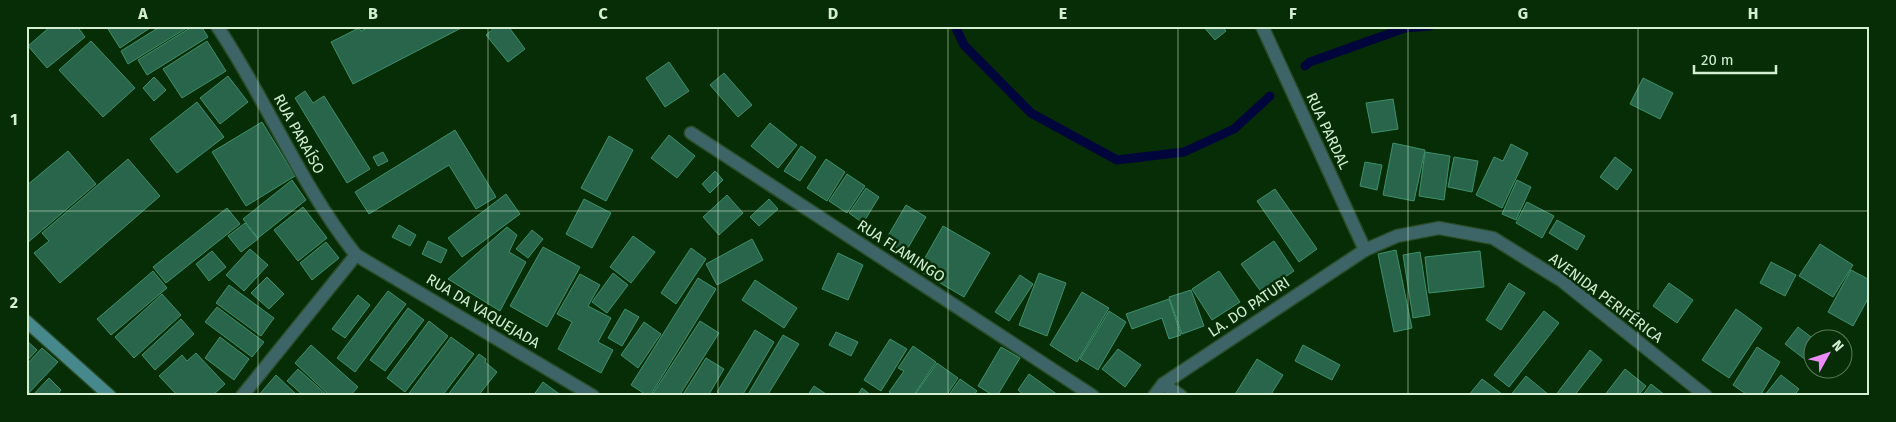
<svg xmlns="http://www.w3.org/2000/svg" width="1896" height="422" viewBox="0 0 1896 422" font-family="'Fira Sans',sans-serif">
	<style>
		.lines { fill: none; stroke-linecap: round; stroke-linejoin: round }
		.stream { stroke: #00053b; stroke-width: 9 }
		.building { fill: #28654b; stroke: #3e906c }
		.street-casing { stroke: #284c26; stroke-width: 15 }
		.secondary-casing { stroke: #284c26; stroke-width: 15 }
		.street { stroke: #3d6467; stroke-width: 12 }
		.secondary { stroke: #47888d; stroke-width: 12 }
		.grid { fill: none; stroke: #d3eed1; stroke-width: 1; stroke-opacity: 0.55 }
		.labels { text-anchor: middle; stroke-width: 5; stroke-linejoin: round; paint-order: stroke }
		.street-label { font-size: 15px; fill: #d3eed1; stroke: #072d06 }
		.neatline { fill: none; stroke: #d3eed1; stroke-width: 2 }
		.grid-label { font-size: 16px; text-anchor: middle; font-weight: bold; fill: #d3eed1 }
	</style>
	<rect width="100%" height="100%" fill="#072d06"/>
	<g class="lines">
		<g class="stream">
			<polyline points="955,26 964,45 1031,113 1117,160 1184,152 1234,129 1270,96"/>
			<polyline points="1305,66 1310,62 1405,28 1430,26"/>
		</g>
	</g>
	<g class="building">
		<polygon points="51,26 77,26 85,37 47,68 28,46"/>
		<polygon points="112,26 153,26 120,48 108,29"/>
		<polygon points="161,26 190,26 128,64 121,51"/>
		<polygon points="193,26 201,26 208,37 147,75 138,60"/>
		<polygon points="371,26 465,26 353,84 331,42 359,28 361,31"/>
		<polygon points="496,26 508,26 525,49 508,62 486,35"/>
		<polygon points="1203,26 1222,26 1226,31 1215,40"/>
		<polygon points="91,41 135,88 103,117 59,70"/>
		<polygon points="207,41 226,71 182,98 163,69"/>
		<polygon points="669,62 689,91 665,107 646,78"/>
		<polygon points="724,73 752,105 738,117 710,85"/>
		<polygon points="228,76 248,102 220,124 200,98"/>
		<polygon points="154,77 166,90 154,101 143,88"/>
		<polygon points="1643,78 1673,93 1660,119 1630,104"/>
		<polygon points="305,91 313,103 324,96 370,169 347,183 295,98"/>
		<polygon points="1393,99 1398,129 1372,133 1366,103"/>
		<polygon points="197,102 224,137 177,173 150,139"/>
		<polygon points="262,122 295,176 246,206 212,152"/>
		<polygon points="770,123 797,145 778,168 751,146"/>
		<polygon points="455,130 496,197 476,209 449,165 369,214 355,192"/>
		<polygon points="669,135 695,156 677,178 651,158"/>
		<polygon points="609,136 633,150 606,201 581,188"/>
		<polygon points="1393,143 1425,150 1414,201 1383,195"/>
		<polygon points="1511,144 1528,153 1502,208 1476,195 1494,157 1503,161"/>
		<polygon points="801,146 816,157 800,181 784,171"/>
		<polygon points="68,151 96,184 26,244 26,186"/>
		<polygon points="383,152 388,161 378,166 373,157"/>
		<polygon points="1425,152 1450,156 1444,200 1419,196"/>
		<polygon points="1454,157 1478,161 1472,192 1448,187"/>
		<polygon points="1615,157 1632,170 1617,190 1600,177"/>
		<polygon points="128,159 160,196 60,283 34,253 49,241 42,233"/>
		<polygon points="826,159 845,172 827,201 807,188"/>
		<polygon points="1365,162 1382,165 1377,190 1360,186"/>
		<polygon points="715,171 723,180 710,193 702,184"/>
		<polygon points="847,174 865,186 847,213 829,201"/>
		<polygon points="292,180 306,200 258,238 243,219"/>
		<polygon points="1517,180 1531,187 1516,220 1502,214"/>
		<polygon points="866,188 879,197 863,223 849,213"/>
		<polygon points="1275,189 1317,249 1299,262 1257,201"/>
		<polygon points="506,194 520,214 462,257 448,238"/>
		<polygon points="727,195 743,213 719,235 703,217"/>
		<polygon points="584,199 611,213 592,248 566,234"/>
		<polygon points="769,199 778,209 759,226 750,217"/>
		<polygon points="1527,202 1554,216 1542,238 1516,223"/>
		<polygon points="906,205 926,217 905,253 885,241"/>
		<polygon points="303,207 327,238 298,261 274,230"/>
		<polygon points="227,208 240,224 166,283 153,267"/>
		<polygon points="1557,220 1585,236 1577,250 1549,233"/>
		<polygon points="245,223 258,239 241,252 228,236"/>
		<polygon points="399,225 416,235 410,246 392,237"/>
		<polygon points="943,226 990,253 964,297 918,270"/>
		<polygon points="507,227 517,235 509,252 526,262 500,311 448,279"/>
		<polygon points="532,230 543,239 528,258 516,249"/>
		<polygon points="633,236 655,252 631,283 610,267"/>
		<polygon points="752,239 763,260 717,285 706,264"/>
		<polygon points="428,241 447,250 441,263 422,254"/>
		<polygon points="1274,241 1294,271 1262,293 1241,264"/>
		<polygon points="326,242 339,258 312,280 300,263"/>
		<polygon points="1820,244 1853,265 1833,297 1799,276"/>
		<polygon points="543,247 580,267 547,327 510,306"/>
		<polygon points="691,248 706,259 676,304 661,293"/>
		<polygon points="250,249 268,265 244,291 226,275"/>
		<polygon points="1396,250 1412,328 1394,332 1378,254"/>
		<polygon points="212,251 226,267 209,281 196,264"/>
		<polygon points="1480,251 1484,287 1429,293 1425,257"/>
		<polygon points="1420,252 1430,315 1413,318 1403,255"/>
		<polygon points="838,253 863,265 848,300 822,289"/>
		<polygon points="1771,262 1796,275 1785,296 1760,283"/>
		<polygon points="1851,270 1870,280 1870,295 1853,326 1828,312"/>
		<polygon points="153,271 167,288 111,335 97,319"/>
		<polygon points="1219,271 1240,302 1212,320 1192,289"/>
		<polygon points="613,273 628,285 607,313 592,302"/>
		<polygon points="1039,273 1066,283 1047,336 1019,325"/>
		<polygon points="580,274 600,285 588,306 611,318 598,342 613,350 601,373 558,349 572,322 557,314"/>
		<polygon points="1020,275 1033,284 1009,321 995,312"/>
		<polygon points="267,277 284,294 269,309 251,293"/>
		<polygon points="698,278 716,289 650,396 648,396 631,385"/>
		<polygon points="755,280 797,308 784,328 742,300"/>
		<polygon points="1509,283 1525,293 1501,330 1486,320"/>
		<polygon points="1669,283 1693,300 1677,323 1653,306"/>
		<polygon points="229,285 274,318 261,336 216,303"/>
		<polygon points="1191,290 1204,326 1182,334 1169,297"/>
		<polygon points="388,291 406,304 355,372 337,358"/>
		<polygon points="1082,292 1109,308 1077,362 1050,345"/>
		<polygon points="162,294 181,315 134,358 115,337"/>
		<polygon points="358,295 370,305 345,338 332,329"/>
		<polygon points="1169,299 1181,335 1169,339 1162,318 1132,329 1126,314"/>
		<polygon points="217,307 264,342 252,357 205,322"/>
		<polygon points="408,308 424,320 385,371 370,360"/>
		<polygon points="625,309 639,317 622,346 608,338"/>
		<polygon points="1736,309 1762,328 1729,378 1702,360"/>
		<polygon points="1109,311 1126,322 1098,370 1080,359"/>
		<polygon points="1544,311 1559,323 1509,387 1494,375"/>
		<polygon points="181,319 194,334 155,370 142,355"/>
		<polygon points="429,321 448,336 405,392 387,378"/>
		<polygon points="700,321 719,333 679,396 652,395"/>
		<polygon points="644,322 661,334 638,368 621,355"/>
		<polygon points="1798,327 1815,340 1814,340 1814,362 1811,364 1785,344"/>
		<polygon points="755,330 774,342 742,396 723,396 717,392"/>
		<polygon points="836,332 858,342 851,356 829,345"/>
		<polygon points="783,335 799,344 767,396 747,396"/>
		<polygon points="220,337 249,359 234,380 205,358"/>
		<polygon points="451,337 474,354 442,396 407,396"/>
		<polygon points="890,339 907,349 881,391 864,380"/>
		<polygon points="26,340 37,350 26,362"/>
		<polygon points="311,345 358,387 350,396 330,396 295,363"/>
		<polygon points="1303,345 1340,365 1332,380 1295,361"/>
		<polygon points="913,346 936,362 913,396 895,396 889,392 904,371 898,368"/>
		<polygon points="1001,347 1020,358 997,396 994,396 978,386"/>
		<polygon points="1757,347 1780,362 1760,396 1749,396 1733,385"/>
		<polygon points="42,348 58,362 26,396 26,365"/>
		<polygon points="1118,349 1141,365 1125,387 1102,369"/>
		<polygon points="1590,350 1602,360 1574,396 1555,396"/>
		<polygon points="196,353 225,384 212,396 178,396 159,376 182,355 187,361"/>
		<polygon points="479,354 486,359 485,362 497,372 478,396 447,396"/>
		<polygon points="706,358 724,369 708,396 682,396"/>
		<polygon points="1257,359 1283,375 1270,396 1234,396"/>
		<polygon points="937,363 958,378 946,396 914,396"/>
		<polygon points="298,369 328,396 304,396 287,381"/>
		<polygon points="1625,369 1646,386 1638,396 1604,396"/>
		<polygon points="1029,374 1058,395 1057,396 1025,396 1018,390"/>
		<polygon points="276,375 298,396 258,396"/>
		<polygon points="1781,375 1799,389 1794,396 1764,396"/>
		<polygon points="1526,376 1549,395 1548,396 1510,396"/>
		<polygon points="49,378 61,390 56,396 32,396"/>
		<polygon points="960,379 977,391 973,396 948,396"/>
		<polygon points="1482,379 1502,394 1501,396 1468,396"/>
		<polygon points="543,382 562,396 533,396"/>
		<polygon points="1651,384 1666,396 1642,396"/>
		<polygon points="814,386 826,394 824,396 807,396"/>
		<polygon points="862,388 872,396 857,396"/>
	</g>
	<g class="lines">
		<g class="street-casing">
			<g id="street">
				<path d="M217,26C267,100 300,185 356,255L593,396"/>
				<polyline points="1262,26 1365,250"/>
				<polyline points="691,133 1093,396"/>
				<polyline points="1163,384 1181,396"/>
				<polyline points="242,396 356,255"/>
				<polyline points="1154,396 1163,384 1365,250 1397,236 1439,228 1493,238 1562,281 1706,396"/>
			</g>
		</g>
		<g class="secondary-casing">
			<polyline id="secondary" points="26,321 110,396"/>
		</g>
		<use href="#street" class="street"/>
		<use href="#secondary" class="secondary"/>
	</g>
	<path class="grid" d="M258,26V396M488,26V396M718,26V396M948,26V396M1178,26V396M1408,26V396M1638,26V396M26,211H1870"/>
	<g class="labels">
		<g class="street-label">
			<text transform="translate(1328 131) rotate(65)" y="5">RUA PARDAL</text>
			<text transform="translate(299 134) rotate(61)" y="5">RUA PARAÍSO</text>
			<text transform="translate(901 251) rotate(33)" y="5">RUA FLAMINGO</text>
			<text transform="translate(1606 298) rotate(37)" y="5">AVENIDA PERIFÉRICA</text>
			<text transform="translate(1249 307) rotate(-34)" y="5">LA. DO PATURI</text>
			<text transform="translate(483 311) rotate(31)" y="5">RUA DA VAQUEJADA</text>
		</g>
	</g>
	<rect width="1896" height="422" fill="none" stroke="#072d06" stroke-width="55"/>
	<g transform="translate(1828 354) rotate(50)"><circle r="24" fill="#072d06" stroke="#597a57"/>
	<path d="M0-4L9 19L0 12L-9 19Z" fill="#ec8cfa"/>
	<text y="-8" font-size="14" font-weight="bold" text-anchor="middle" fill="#d3eed1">N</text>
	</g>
	<path d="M1694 65v8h82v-8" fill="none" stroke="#d3eed1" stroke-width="2.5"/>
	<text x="1701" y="65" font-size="15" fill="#d3eed1" stroke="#072d06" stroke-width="4" paint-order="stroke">20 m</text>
	<rect x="28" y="28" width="1840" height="366" class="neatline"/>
	<g class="grid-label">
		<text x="143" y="19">A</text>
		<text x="373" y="19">B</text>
		<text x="603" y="19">C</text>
		<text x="833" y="19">D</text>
		<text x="1063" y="19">E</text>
		<text x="1293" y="19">F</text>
		<text x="1523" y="19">G</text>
		<text x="1753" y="19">H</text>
		<text x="14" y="125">1</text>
		<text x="14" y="308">2</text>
	</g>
</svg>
